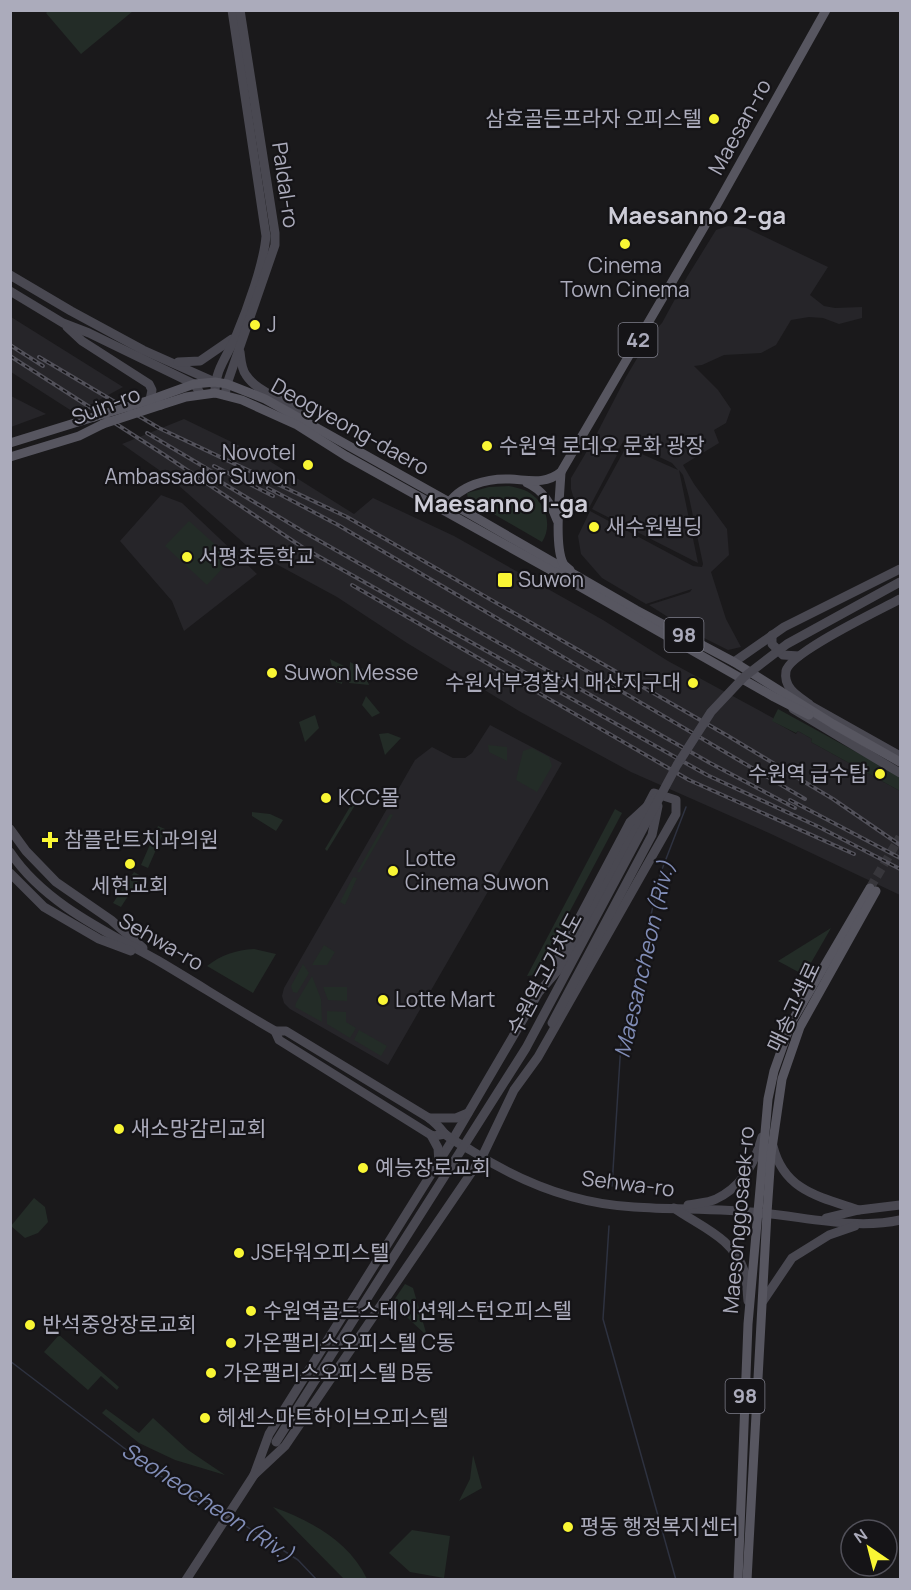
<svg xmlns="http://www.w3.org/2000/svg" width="911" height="1590" viewBox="0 0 911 1590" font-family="Manrope,'Noto Sans KR',sans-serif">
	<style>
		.built { fill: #262529 }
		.green { fill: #232c27 }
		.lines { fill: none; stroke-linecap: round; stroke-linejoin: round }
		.stream { stroke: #2e3240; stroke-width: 1.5 }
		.primary-tunnel { stroke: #37363b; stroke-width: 9; stroke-dasharray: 9 4.5; stroke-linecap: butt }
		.secondary { stroke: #494851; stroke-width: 9 }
		.primary { stroke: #575660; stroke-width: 9 }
		.rail-casing { stroke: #52515a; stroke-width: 4 }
		.rail { stroke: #151417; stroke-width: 1.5; stroke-dasharray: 4.5; stroke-linecap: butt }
		.secondary-bridge { stroke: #494851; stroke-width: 9 }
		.primary-bridge { stroke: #575660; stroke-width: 9 }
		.poi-dot { fill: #f9f634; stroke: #151417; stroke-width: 2 }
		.labels { text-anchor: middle; stroke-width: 4.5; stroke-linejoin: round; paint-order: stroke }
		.shield { fill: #151417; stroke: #7e7e8a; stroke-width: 1.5 }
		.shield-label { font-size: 20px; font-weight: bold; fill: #ababbb }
		.poi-label { font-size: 21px; fill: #ababbb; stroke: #151417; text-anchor: start }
		.street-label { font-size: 21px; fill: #ababbb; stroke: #151417 }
		.water-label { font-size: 22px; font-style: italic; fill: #818db7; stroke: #151417 }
		.quarter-label { font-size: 24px; font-weight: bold; fill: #cdccd7; stroke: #151417 }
	</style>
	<rect width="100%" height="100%" fill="#1a191b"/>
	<g class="built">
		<polygon points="728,226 746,228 828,267 810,295 824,306 835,308 862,307 862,318 839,324 823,318 809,317 791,320 776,345 761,353 724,355 702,365 694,366 718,390 731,409 726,423 714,430 719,443 683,465 694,484 727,529 729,555 711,572 726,619 741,647 728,650 690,631 649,605 690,592 692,589 646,604 602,578 581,554 578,536 590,511 693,566 702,567 703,564 689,497 683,475 679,470 698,563 592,509 626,447 678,470 672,463 624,440 618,450 594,439 626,377 652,333 662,323 687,277 716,230"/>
		<polygon points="11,317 123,387 75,413 11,372"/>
		<polygon points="11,396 46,414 11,427"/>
		<polygon points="184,419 263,457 354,514 373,498 454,536 603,620 668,661 773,718 773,721 796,734 798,731 812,739 811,742 900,791 900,895 769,833 631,772 519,711 407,643 337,597 254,552 169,477 122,444"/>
		<polygon points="593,441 617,455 589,508 584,509 576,506 571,489 571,478"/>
		<polygon points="161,495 182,503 257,574 184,631 172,601 120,541"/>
		<polygon points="490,725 562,763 388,1065 290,1009 284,1003 282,996 284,988 415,760 432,747 453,758 465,758 472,753"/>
	</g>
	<g class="green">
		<polygon points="49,10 133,10 133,11 81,54 46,13"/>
		<path d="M509,486C514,487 519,488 524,490C544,498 554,524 542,542L468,499L467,493L489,487Z"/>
		<polygon points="189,521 231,559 207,585 165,546"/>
		<polygon points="330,659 344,666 342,684 336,682"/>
		<polygon points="350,662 363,669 369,685 349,683"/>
		<polygon points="366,696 380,713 372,717 362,705"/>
		<polygon points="778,709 900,776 900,791 811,742 812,739 798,731 796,733 772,721"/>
		<polygon points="315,715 319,728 305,742 299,722"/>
		<polygon points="388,733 401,738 385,755 379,734"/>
		<polygon points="488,745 507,747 507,761 489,752"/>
		<polygon points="532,748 549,757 552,766 537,792 516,780 523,751"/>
		<polygon points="354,800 357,802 327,851 325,849"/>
		<polygon points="615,809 622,813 536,975 527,976"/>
		<polygon points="252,812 270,814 283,820 276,831 252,816"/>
		<polygon points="390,814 393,815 360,872 357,872"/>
		<polygon points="158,826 165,829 148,868 141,865"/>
		<polygon points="134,872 141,876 121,907 113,903"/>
		<polygon points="353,877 357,878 345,905 340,902"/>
		<polygon points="831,928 804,975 778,961"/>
		<polygon points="324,945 335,952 327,965 312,965"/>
		<path d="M254,949L276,954L253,993L207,966C221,955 236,950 254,949Z"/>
		<polygon points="303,964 309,973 297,993 293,992 291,986"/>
		<polygon points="312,976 321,999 322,1022 295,1007 296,1003"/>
		<polygon points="323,987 347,987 347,1001 328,1000"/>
		<polygon points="327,1011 346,1012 346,1022 356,1028 350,1038 327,1024"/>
		<polygon points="359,1030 387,1046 381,1056 354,1040"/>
		<polygon points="34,1198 45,1207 48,1222 38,1233 25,1238 11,1226"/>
		<polygon points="405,1284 413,1288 427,1336 392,1303"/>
		<polygon points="59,1335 119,1387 117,1390 101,1376 88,1390 44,1352"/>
		<polygon points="106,1409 139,1433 153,1418 188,1450 225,1475 175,1460 139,1443 102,1413"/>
		<polygon points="473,1455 482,1488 459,1501 470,1479"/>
		<path d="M273,1507C311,1521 349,1541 367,1579H344Z"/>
		<polygon points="412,1530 450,1536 444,1578 410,1572 389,1553"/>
	</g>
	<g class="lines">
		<g class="stream">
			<polyline points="612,1186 621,1043 661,872 686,807"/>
			<polyline points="609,1226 603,1319 676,1580"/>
			<polyline points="10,1361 162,1477 225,1513"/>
			<polyline points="232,1517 298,1560 317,1580"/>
		</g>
		<polyline class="primary-tunnel" points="870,888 900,837"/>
		<g class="secondary">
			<polyline points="10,275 71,311 143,350 215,382"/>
			<polyline points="10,291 63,323 89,333 194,384 201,394"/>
			<polyline points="67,327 82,341 149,384 152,390 150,400"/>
			<path d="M240,352C241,359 241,368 246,375C259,395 290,399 306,421"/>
			<polyline points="178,362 200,361 232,339"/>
			<path d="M215,393C214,371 228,355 236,336C247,310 264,263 266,236L232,10"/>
			<polyline points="225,395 227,384 275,245 275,233 240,10"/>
			<polyline points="772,635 772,644 783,655 799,656"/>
			<polyline points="734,662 784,627 900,569"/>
			<path d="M809,704C798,696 783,688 786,671C790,652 880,610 900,599"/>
			<polyline points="811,706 900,756"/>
			<polyline points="793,709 900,773"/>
			<polygon points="654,793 676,800 676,814 538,1057 514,1090 482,1157 285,1446 254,1475 269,1434 453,1139 539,992 565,962"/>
			<polyline points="10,829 26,851 56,882 111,920 143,948"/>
			<path d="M10,852C44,903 105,931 157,960C196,983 235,1008 275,1031H286L429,1118C436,1123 440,1128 445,1134C453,1141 464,1146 472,1151C520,1182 576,1204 634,1207C676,1210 719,1208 761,1213C806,1217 856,1230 900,1220"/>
			<polyline points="10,873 44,907 99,939 131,951"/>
			<polyline points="275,1031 279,1040 431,1135 434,1136 445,1134"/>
			<polyline points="429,1118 456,1118 468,1113"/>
			<polyline points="431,1135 438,1148 439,1163"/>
			<path d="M773,1146C784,1191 820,1197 859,1210"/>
			<path d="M688,1205C697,1203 708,1203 716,1199C742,1187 755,1163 762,1137"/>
			<path d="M674,1208C701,1227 734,1238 745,1273C747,1281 747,1292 748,1301"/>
			<polyline points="826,1218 859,1210 900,1205"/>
			<polyline points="763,1301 792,1258 829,1235 855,1226"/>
			<polyline points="186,1580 256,1472"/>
		</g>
		<g class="primary">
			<polyline points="150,400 194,384 215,382 227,384 265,399 449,502 636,610 734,662 833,724 900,762"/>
			<polyline points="161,405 186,397 215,393 242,400 297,425 346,456 556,573 774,697 809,715"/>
			<polyline points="10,443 94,417"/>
			<polyline points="10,457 79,436 103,424"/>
			<path d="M561,472C560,493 554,545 563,563C564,566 567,567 570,570"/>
			<path d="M527,483C543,490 551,504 557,520"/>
			<path d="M447,506C459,485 488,478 510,479C529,480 545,485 561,472L714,210L826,10"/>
			<polyline points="738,1580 748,1324 768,1099 774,1071 791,1023 870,888"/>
			<polyline points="747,1580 767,1213 771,1155 782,1079 800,1027 876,891"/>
		</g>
		<g class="rail-casing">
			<g id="rail">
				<polyline points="10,345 43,366"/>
				<polyline points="10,356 163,454 302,547 707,775 819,827 900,869"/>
				<polyline points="39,357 159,428 347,517 728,736 833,799 900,845"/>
				<polyline points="147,433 221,477"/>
				<polyline points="214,466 273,496"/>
				<polyline points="211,476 304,532 710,763 795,808"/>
				<polyline points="268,488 338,525 805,799"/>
				<polyline points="352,585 689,780 854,854"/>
				<polyline points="790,800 900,858"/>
			</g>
		</g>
		<use href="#rail" class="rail"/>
		<g class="secondary-bridge">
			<polyline points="557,960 630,822 656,798"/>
			<polyline points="552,1023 652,835 658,806"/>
			<polyline points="276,1442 526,1048 677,765 711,712 744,677 787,644 900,582"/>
		</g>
		<g class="primary-bridge">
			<polyline points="94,417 150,400"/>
			<polyline points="103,424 161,405"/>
		</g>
	</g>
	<g class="poi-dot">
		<circle cx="714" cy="119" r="6"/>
		<circle cx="625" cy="244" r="6"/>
		<circle cx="255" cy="325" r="6"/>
		<circle cx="487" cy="446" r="6"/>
		<circle cx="308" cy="465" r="6"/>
		<circle cx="594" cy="527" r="6"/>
		<circle cx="187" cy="557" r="6"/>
		<rect x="497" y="572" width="16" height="16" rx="3"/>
		<circle cx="272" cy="673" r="6"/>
		<circle cx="693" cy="683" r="6"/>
		<circle cx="880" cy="774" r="6"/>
		<circle cx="326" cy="798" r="6"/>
		<path d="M47 831h6v6h6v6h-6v6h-6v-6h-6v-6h6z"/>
		<circle cx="130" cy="864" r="6"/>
		<circle cx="393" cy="871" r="6"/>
		<circle cx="383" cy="1000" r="6"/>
		<circle cx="119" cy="1129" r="6"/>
		<circle cx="363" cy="1168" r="6"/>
		<circle cx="239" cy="1253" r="6"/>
		<circle cx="251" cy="1311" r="6"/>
		<circle cx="30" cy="1325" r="6"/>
		<circle cx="231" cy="1343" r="6"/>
		<circle cx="211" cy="1373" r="6"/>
		<circle cx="205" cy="1418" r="6"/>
		<circle cx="568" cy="1527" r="6"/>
	</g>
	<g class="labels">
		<g class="shield">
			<rect x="618.5" y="323" width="39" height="34" rx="4.5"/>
			<rect x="664.5" y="618" width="39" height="34" rx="4.5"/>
			<rect x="725.5" y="1379" width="39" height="34" rx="4.5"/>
		</g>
		<g class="shield-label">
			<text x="638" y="347">42</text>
			<text x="684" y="642">98</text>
			<text x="745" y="1403">98</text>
		</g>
		<g class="poi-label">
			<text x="702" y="126" text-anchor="end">삼호골든프라자 오피스텔</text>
			<text x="625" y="273" text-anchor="middle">Cinema<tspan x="625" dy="24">Town Cinema</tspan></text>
			<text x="267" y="332">J</text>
			<text x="499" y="453">수원역 로데오 문화 광장</text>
			<text x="296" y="460" text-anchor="end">Novotel<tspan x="296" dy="24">Ambassador Suwon</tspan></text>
			<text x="606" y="534">새수원빌딩</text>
			<text x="199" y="564">서평초등학교</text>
			<text x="518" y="587">Suwon</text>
			<text x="284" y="680">Suwon Messe</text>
			<text x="681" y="690" text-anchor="end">수원서부경찰서 매산지구대</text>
			<text x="868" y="781" text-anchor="end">수원역 급수탑</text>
			<text x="338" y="805">KCC몰</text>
			<text x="64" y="847">참플란트치과의원</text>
			<text x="405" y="866">Lotte<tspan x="405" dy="24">Cinema Suwon</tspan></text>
			<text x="130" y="893" text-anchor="middle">세현교회</text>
			<text x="395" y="1007">Lotte Mart</text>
			<text x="131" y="1136">새소망감리교회</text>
			<text x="375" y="1175">예능장로교회</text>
			<text x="251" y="1260">JS타워오피스텔</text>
			<text x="263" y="1318">수원역골드스테이션웨스턴오피스텔</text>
			<text x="42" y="1332">반석중앙장로교회</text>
			<text x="243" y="1350">가온팰리스오피스텔 C동</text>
			<text x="223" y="1380">가온팰리스오피스텔 B동</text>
			<text x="217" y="1425">헤센스마트하이브오피스텔</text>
			<text x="580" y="1534">평동 행정복지센터</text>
		</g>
		<g class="street-label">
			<text transform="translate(740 127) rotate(-61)" y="7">Maesan-ro</text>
			<text transform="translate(285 185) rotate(82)" y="7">Paldal-ro</text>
			<text transform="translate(106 406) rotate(-21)" y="7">Suin-ro</text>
			<text transform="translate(350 427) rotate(29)" y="7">Deogyeong-daero</text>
			<text transform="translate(161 942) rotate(30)" y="7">Sehwa-ro</text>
			<text transform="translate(545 974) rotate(-62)" y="7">수원역고가차도</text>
			<text transform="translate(794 1007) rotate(-65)" y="7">매송고색로</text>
			<text transform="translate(628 1184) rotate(7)" y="7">Sehwa-ro</text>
			<text transform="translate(739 1220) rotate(-85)" y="7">Maesonggosaek-ro</text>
		</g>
		<g class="water-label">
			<text transform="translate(644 959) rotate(-77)" y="8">Maesancheon (Riv.)</text>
			<text transform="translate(208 1502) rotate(33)" y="8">Seoheocheon (Riv.)</text>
		</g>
		<g class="quarter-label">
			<text x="697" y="224">Maesanno 2-ga</text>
			<text x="501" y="512">Maesanno 1-ga</text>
		</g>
	</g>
	<rect width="911" height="1590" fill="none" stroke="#ababbb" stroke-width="24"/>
	<g transform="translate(869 1548) rotate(325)"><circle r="28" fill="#151417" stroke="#515059" stroke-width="1.5"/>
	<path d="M0-4.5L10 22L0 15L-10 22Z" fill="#f9f634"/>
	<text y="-9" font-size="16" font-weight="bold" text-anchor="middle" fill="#ababbb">N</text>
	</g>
</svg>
